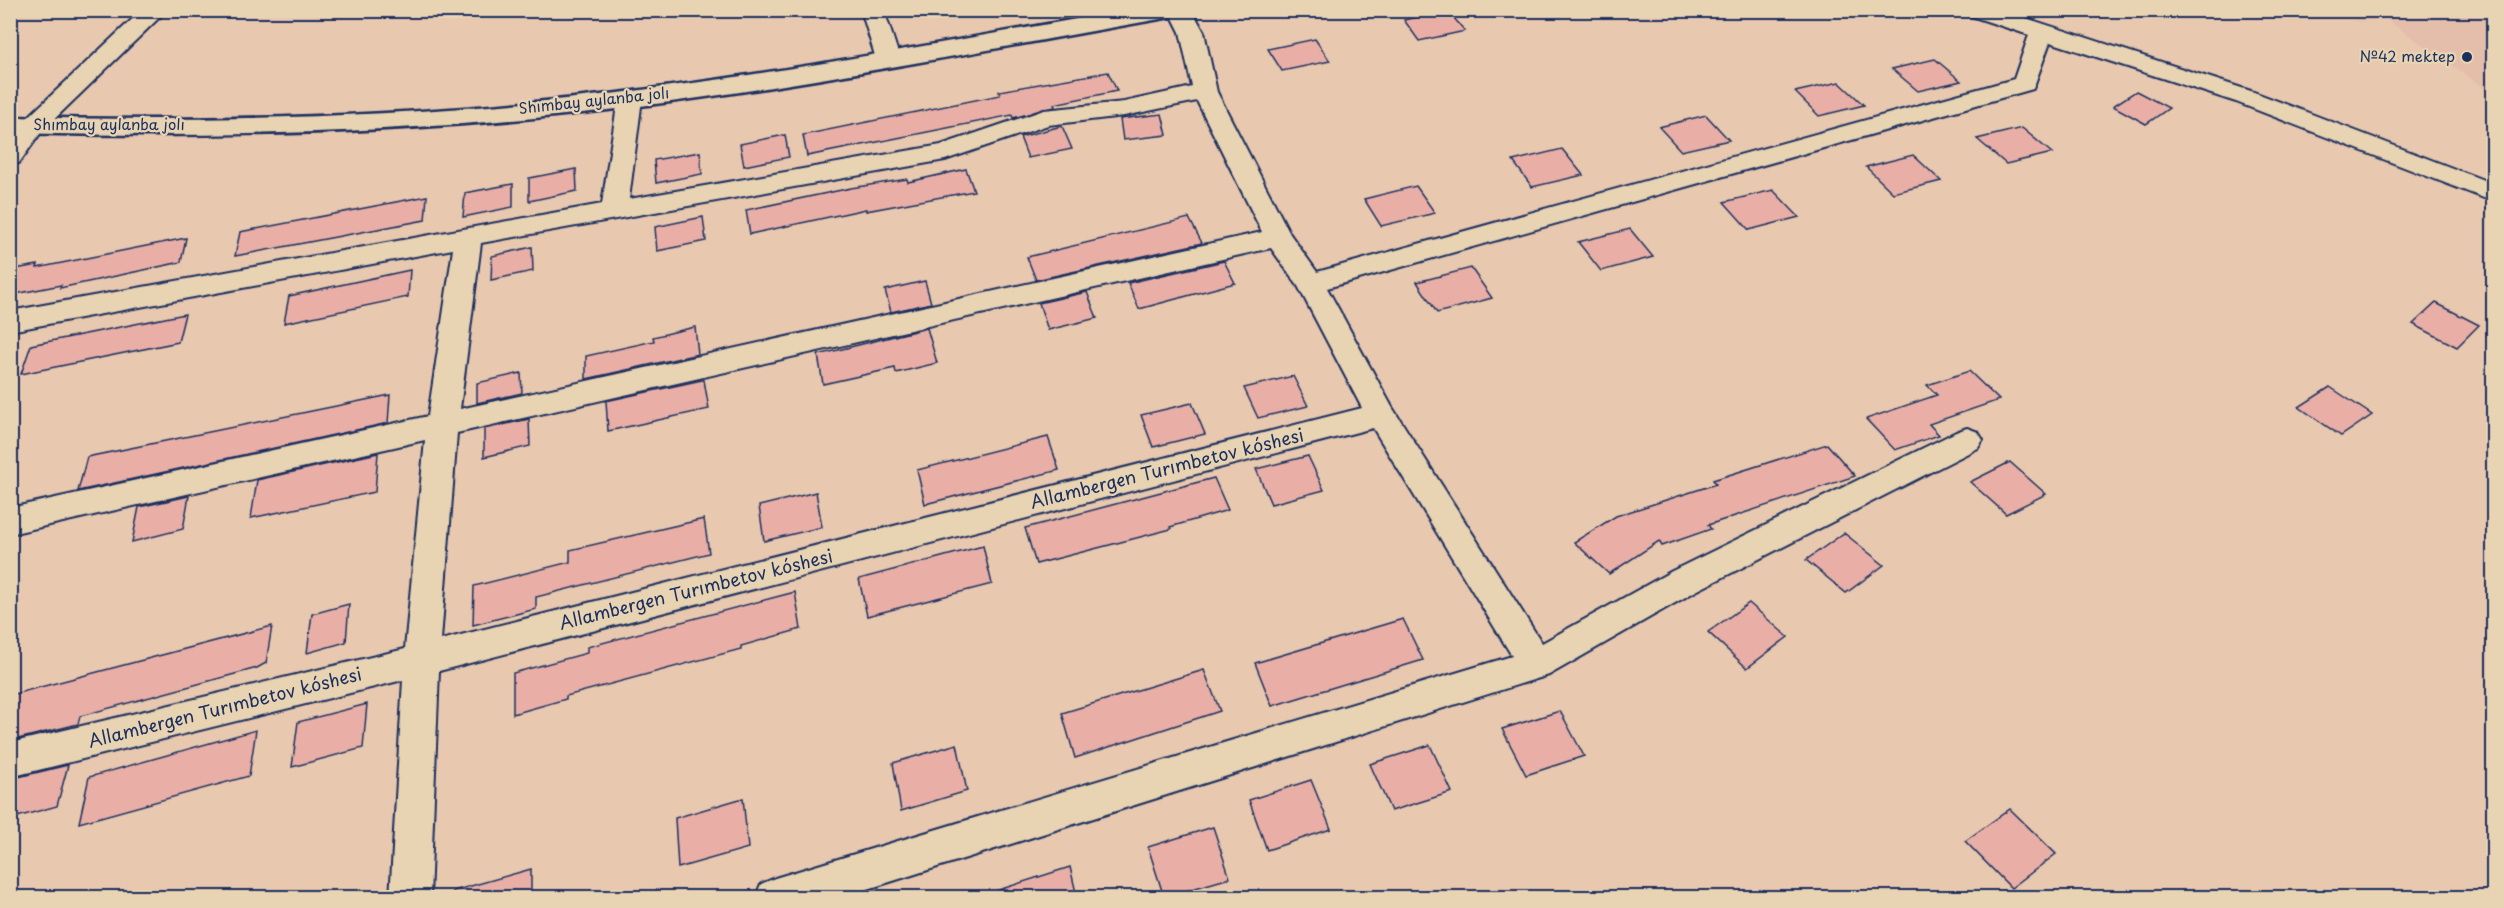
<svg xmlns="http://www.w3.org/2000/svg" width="2504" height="908" viewBox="0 0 2504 908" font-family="'Playpen Sans',sans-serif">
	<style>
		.built { fill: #e4bdab }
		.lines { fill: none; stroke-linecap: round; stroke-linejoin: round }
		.stream { stroke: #7193b9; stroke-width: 9 }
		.building { fill: #e9afa7; stroke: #1b2f5e; stroke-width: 1.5 }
		.minor-casing { stroke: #1b2f5e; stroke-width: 4 }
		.secondary-casing { stroke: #1b2f5e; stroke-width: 5 }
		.minor { fill: #e8d3b2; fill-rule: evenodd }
		.secondary { fill: #e8d3b2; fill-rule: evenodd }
		.poi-dot { fill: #1b2f5e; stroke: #e8d3b2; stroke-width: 2 }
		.labels { text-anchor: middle; stroke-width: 4.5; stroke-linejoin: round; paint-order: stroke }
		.far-poi-label { font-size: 15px; fill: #1b2f5e; stroke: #e8d3b2; text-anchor: end }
		.far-street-label { font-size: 15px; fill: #1b2f5e; stroke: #e8d3b2 }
		.street-label { font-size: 18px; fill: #1b2f5e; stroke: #e8d3b2 }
	</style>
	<rect width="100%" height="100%" fill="#e8c8af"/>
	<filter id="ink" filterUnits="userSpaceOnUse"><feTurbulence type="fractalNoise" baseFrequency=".0167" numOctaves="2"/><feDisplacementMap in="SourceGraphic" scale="12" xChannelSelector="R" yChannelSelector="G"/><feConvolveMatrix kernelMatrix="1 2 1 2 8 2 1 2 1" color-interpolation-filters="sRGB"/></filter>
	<g filter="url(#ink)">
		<polygon class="built" points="2342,11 2493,11 2493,94 2386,19 2355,21"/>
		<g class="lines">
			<polyline class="stream" points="2492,898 2494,893"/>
		</g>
		<g class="building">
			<polygon points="1448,11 1465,31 1419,41 1404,20"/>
			<polygon points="1315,39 1330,61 1282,71 1268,49"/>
			<polygon points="1935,59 1961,81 1918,91 1892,69"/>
			<polygon points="1108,72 1117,91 1054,104 1055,107 1013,118 1012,115 807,156 803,135 1000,95 999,91"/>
			<polygon points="1839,82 1864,105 1819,116 1795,92"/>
			<polygon points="2136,91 2169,108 2146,124 2113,106"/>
			<polygon points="1162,114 1167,135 1123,140 1120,119"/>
			<polygon points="1706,115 1729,140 1681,151 1659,127"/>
			<polygon points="1062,126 1072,149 1028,158 1020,137"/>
			<polygon points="2022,128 2052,153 2006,164 1977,139"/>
			<polygon points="785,135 789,157 744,166 740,144"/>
			<polygon points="1562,149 1583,175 1532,187 1513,161"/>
			<polygon points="700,152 702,174 656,183 654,160"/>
			<polygon points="1913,155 1941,181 1893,193 1866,167"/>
			<polygon points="576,169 577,191 529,201 529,178"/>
			<polygon points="966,169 974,191 866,211 866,209 750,234 746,210 851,188 907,179 908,182"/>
			<polygon points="513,184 513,207 463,217 465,193"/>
			<polygon points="1416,186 1435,213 1381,226 1364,199"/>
			<polygon points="1773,190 1799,217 1749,230 1724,202"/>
			<polygon points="427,196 425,220 235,256 240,232"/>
			<polygon points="703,217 706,241 657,251 655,227"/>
			<polygon points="1189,218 1202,243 1036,280 1027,257"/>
			<polygon points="1630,229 1653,257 1601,271 1578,242"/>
			<polygon points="186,238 181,262 60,288 61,285 10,295 10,270 38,265 37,268"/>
			<polygon points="532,247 533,271 491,280 492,256"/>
			<polygon points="1224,261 1235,283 1139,309 1128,283"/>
			<polygon points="1471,268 1492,298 1437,313 1417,282"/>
			<polygon points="410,270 408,297 284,323 289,296"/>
			<polygon points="925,281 931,303 891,312 885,290"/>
			<polygon points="1087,292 1097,318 1048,330 1039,303"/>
			<polygon points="2436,303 2479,325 2457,347 2413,324"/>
			<polygon points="185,314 178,342 21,374 31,345"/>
			<polygon points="695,327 698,354 586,379 586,356 654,341 653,337"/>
			<polygon points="927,328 937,363 896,373 895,368 823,384 818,355"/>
			<polygon points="1969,371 1999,400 1929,424 1939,435 1895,450 1866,419 1937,395 1927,385"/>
			<polygon points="521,373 522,393 477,403 477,383"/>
			<polygon points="1293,376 1308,406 1258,418 1244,388"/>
			<polygon points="702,380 704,380 709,409 608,431 606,401"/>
			<polygon points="2330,387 2372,415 2341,436 2299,407"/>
			<polygon points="390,395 388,423 78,491 87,457"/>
			<polygon points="1192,403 1205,434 1153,447 1141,415"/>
			<polygon points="529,419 530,446 484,457 484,429"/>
			<polygon points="1048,437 1059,470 925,504 917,470"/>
			<polygon points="1827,444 1855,476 1708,525 1711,529 1662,546 1659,541 1609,574 1574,542 1616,516 1716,484 1713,480"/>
			<polygon points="378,453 375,492 251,518 257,480"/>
			<polygon points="1308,456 1324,490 1271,504 1256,469"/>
			<polygon points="2010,462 2046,494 2006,514 1970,482"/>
			<polygon points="1214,478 1228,510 1170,527 1171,529 1036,564 1025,528"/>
			<polygon points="816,492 822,527 764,541 759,506"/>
			<polygon points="189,496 183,529 132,542 139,507"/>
			<polygon points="704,519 709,553 536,597 536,609 473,625 474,586 570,562 570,550"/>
			<polygon points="1844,533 1884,565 1846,593 1806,560"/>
			<polygon points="983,546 992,584 867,616 859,579"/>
			<polygon points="795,592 801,629 741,646 741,649 566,696 566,699 513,714 513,673 587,653 587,647"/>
			<polygon points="1749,603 1788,637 1747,668 1708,632"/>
			<polygon points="349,604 346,642 307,653 312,614"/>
			<polygon points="1403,619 1423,660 1272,706 1255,663"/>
			<polygon points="272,626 266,663 257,668 80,716 78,724 10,741 10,695"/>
			<polygon points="1204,670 1220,711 1075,758 1062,713"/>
			<polygon points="367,704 363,748 292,767 298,722"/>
			<polygon points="1560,711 1584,756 1526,775 1502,729"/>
			<polygon points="256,730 249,776 79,823 89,777"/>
			<polygon points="957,744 967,791 901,811 893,763"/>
			<polygon points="1430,745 1452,792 1391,811 1370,764"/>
			<polygon points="68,765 57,806 10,819 10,779"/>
			<polygon points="1311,780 1331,829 1267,850 1249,800"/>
			<polygon points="743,798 748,848 678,868 675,818"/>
			<polygon points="2010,809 2056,854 2011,888 1965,841"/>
			<polygon points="1213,827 1230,878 1164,897 1148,847"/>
			<polygon points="1070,867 1077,897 990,897 989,893"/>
			<polygon points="531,869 531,897 454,897 453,891"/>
		</g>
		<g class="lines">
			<g class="minor-casing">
				<g id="minor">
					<polygon points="142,10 167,10 42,131 19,163 10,165 10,139 24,121"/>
					<polygon points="861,10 884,10 900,59 896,64 880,64 876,59"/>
					<path d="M1169,10H1192L1204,32L1217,92L1290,234L1317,272L2014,79L2029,35L1968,15L1965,10H2001L2254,92L2494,184V202L2236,102L2050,42L2033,89L1327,288L1392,407L1542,643L1672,571L1956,432L1967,428L1978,432L1983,440L1978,448L1696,591L1549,675L839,898H755L761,884L775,878L1512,656L1373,428L439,671L430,898H390L403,680L10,777V743L405,649L425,440L10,534V508L428,416L453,249L10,331V311L602,204L618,99L621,94L630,92L639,94L642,99L629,199L941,145L1044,110L1124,102L1192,87L1180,32ZM1197,101L1262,232L460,409L481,243L945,160L1048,125L1124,116ZM1271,248L1298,286L1362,408L441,640L457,433Z"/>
				</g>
			</g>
			<g class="secondary-casing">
				<path id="secondary" d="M1127,10H1183L1179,15L1171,17C973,52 774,92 574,114C388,134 198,138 10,133V117C198,122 388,118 575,98C760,78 943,42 1127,10Z"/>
			</g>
			<use href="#minor" class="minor"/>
			<use href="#secondary" class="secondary"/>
		</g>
	</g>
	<circle class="poi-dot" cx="2467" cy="57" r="6"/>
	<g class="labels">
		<g class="far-poi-label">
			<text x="2455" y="62">№42 mektep</text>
		</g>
		<g class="far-street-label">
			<text transform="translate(594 101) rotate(-6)" y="5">Shımbay aylanba jolı</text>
			<text x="109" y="130">Shımbay aylanba jolı</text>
		</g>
		<g class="street-label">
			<text transform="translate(1167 469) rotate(-14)" y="6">Allambergen Turımbetov kóshesi</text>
			<text transform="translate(696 590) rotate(-14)" y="6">Allambergen Turımbetov kóshesi</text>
			<text transform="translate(225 708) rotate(-14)" y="6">Allambergen Turımbetov kóshesi</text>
		</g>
	</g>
	<rect width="2504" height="908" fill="none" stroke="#e8d3b2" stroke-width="36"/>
	<rect x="18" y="18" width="2468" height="872" fill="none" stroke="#1b2f5e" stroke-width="2" filter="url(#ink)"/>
</svg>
